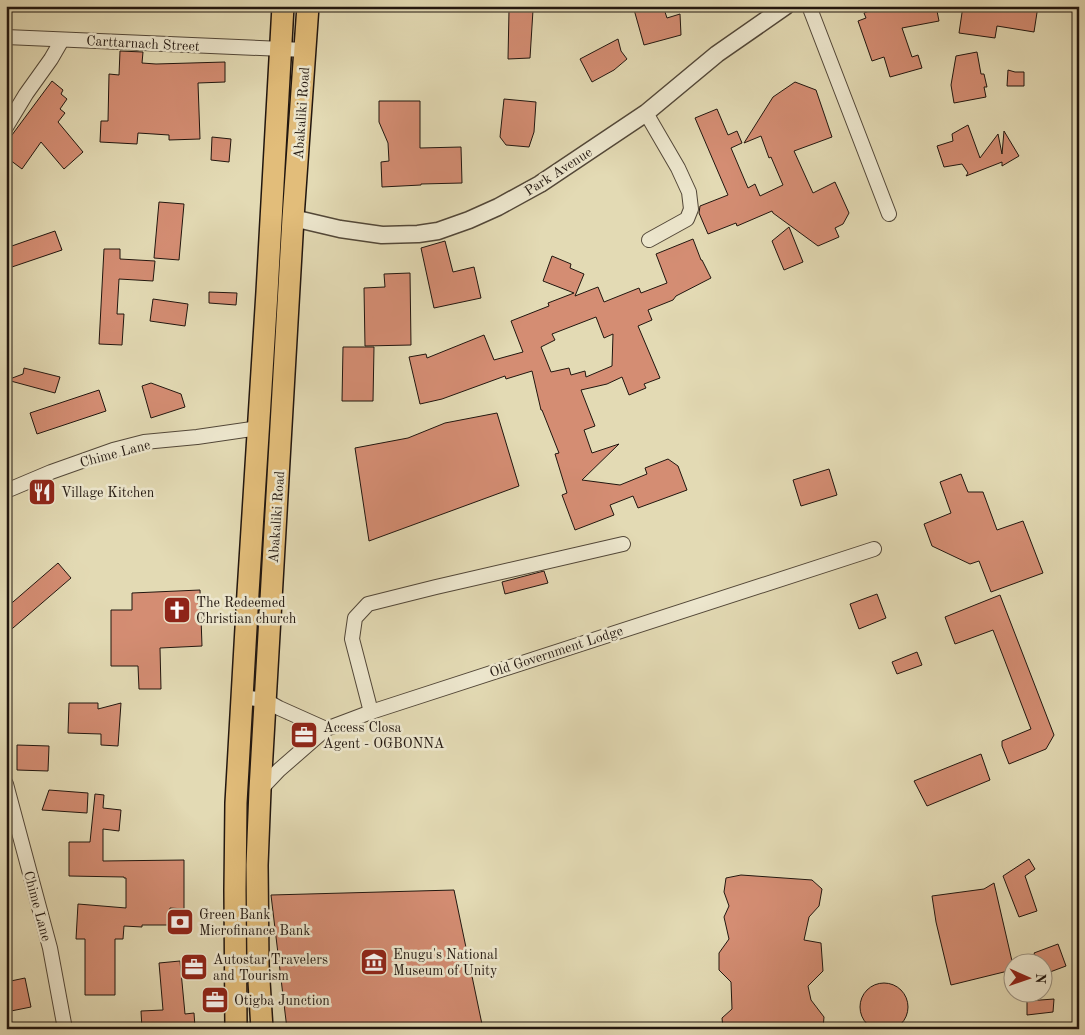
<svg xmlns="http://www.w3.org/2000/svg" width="1085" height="1035" viewBox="0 0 1085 1035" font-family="'Old Standard TT',serif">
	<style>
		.building { fill: #d48d73; stroke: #21160f; fill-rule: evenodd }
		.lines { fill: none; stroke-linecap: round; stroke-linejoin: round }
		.minor-casing { stroke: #524738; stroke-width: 16 }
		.tertiary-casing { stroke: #524738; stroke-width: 19 }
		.primary-casing { stroke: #21160f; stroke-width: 24 }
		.minor { stroke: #ede7ce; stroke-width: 14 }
		.tertiary { stroke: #ede7ce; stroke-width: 16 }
		.primary { stroke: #e2bd7a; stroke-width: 21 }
		.labels { text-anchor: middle; stroke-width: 5; stroke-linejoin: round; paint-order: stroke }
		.street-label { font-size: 14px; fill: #21160f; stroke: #ede7ce }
		.poi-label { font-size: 14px; fill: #21160f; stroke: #ede7ce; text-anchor: start }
	</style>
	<rect width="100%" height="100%" fill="#e3dab4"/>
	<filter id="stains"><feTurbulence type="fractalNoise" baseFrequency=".004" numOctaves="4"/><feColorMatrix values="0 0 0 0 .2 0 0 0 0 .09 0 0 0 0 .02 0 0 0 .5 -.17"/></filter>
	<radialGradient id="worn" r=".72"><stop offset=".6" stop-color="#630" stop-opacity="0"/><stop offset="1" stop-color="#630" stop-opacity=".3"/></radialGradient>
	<g class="building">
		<polygon points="633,6 663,6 667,18 680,14 681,35 644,45"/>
		<polygon points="882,6 936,6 939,21 902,28 912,57 918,55 922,68 890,77 884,57 872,61 858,21 866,18 864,13"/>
		<polygon points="963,6 1038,6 1034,32 997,26 995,38 959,33"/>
		<polygon points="509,10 533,10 530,58 508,59"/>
		<polygon points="618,39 621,51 627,59 614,70 592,82 580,59"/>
		<polygon points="120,51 143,52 142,63 156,64 225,62 225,82 198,83 200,139 169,140 169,135 138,133 137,144 100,142 101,121 108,121 109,74 119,75"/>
		<polygon points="977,52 981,74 984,74 987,87 984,87 986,97 954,103 951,85 956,56"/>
		<polygon points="1008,70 1015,72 1024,72 1024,86 1007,86"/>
		<polygon points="52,81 63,90 61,94 67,99 60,109 65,113 58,122 83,152 64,169 41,142 22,169 6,157 6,143"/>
		<polygon points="795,82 816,90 832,137 794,151 813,193 835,182 849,213 843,224 835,228 839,237 818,246 773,213 772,211 737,226 736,223 708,234 699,213 700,206 728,195 695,118 717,109 728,135 737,131 742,143 731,148 748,188 755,184 760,196 783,185 771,157 769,158 761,136 744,143 773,97"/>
		<polygon points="504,99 536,102 534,132 529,147 506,145 500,137"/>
		<polygon points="379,101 420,101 420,148 461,147 462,183 421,184 421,185 382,187 381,162 389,161 388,143 379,122"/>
		<polygon points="968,125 980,158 998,134 1002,154 1004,131 1019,156 1002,166 1002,162 966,176 968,173 962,164 944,167 937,146 953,141 952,134"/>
		<polygon points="212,137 231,139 229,162 211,160"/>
		<polygon points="159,202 184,204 179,260 154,258"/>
		<polygon points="789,227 803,262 784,270 772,241"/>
		<polygon points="55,231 62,250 6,269 6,248"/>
		<path d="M693,239L701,260H702L711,278L676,296L673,300L648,310L652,320L638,326L660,378L644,384L646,388L629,395L622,377L607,384L581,390L595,426L584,430L592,453L619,444L582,480L620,485L647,474L645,468L668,459L678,466L687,490L638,508L633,496L610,505L614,515L575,530L562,495L567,493L555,454L559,453L542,410H541L532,371L506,379L505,376L442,399L420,404L409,357L426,354L427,358L484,335L494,360L523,352L511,321L549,306L548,303L574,293L543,281L552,256L571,264L570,268L584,274L575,296L598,287L604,302L639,288L641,293L667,283L656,254ZM596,317L604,338L613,334L612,366L586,377L585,371L571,375L569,368L551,372L541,347L555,340L552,334Z"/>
		<polygon points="445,241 453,272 474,267 481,298 434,308 421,248"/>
		<polygon points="104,249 120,249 120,259 155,261 153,281 119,279 117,314 124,314 122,345 99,344"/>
		<polygon points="410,273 411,345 365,346 364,288 385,287 384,274"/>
		<polygon points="209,292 237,293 236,305 209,303"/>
		<polygon points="153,299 188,304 185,326 150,321"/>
		<polygon points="343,347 374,347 373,401 342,401"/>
		<polygon points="24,368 60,377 55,393 7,380 23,374"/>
		<polygon points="151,383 181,394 185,407 151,418 142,386"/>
		<polygon points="99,390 106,411 37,434 30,413"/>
		<polygon points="497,413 519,486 369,541 355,448 408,438 445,423"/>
		<polygon points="829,469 837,495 801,506 793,480"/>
		<polygon points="961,474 968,492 983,492 997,530 1023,521 1043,573 991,592 979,561 970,564 932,546 924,524 951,513 940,482"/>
		<polygon points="58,563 71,578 6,634 6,608"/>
		<polygon points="544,571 548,583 505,594 502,582"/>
		<polygon points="200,590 202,646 160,648 161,689 139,689 138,666 111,666 111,610 132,610 132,593"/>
		<polygon points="877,594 886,618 859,629 850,604"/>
		<polygon points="1000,595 1054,735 1046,749 1009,764 1002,746 1002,741 1031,729 993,630 955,644 945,617"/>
		<polygon points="917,652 922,665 897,674 892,662"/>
		<polygon points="69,703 98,703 98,709 121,703 118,746 101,745 101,734 68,733"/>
		<polygon points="17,745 49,746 48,771 17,770"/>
		<polygon points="981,754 990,780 927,806 914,781"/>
		<polygon points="49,790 88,793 87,813 42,810"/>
		<polygon points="95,794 104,795 103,808 121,810 119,831 103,829 103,861 184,860 184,909 170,908 170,925 142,925 142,927 124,926 123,939 115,939 115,995 85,995 85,939 76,939 78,904 126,908 126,878 124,878 124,877 69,876 69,842 90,842"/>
		<polygon points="1029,859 1035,869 1025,876 1037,911 1019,917 1003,876"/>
		<polygon points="741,875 812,880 822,889 819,906 809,917 804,940 821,943 823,971 808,986 811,1000 824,1017 823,1029 723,1029 722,1018 732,1009 731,982 719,970 719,953 729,939 724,917 729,906 724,892 726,878"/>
		<polygon points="994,883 1012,961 1012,970 951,985 936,922 932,896 984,889"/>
		<polygon points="454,890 483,1029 287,1029 271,895"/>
		<polygon points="1058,944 1066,966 1042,975 1042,962 1038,962 1034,953"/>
		<polygon points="180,961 185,1014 194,1013 195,1027 172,1029 142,1029 141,1011 163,1010 159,963"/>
		<polygon points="25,978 31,1007 6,1012 6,982"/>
		<circle cx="884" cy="1007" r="24"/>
		<polygon points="1054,999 1053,1012 1027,1015 1027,1001"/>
	</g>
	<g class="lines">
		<g class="minor-casing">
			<g id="minor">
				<polyline points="809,6 889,214"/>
				<polyline points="6,37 305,50"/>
				<polyline points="646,113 678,168 689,192 691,209 687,219 649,240"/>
				<polyline points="6,127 26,94 51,59 62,40"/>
				<polyline points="6,491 51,472 113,450 144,442 197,437 259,428"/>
				<polyline points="242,697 265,700 279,708 326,729"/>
				<polyline points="371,712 352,639 355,618 368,604 436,587 623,544"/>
				<polyline points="6,784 50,948 65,1029"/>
				<polyline points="258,790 260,790 279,770 326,729 371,712 874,549"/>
			</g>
		</g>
		<g class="tertiary-casing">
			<polyline id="tertiary" points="293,218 340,229 382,235 418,234 438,231 469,220 498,207 540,184 646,113 717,54 786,6"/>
		</g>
		<g class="primary-casing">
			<g id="primary">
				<polyline points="236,1029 235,890 236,803 248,593 267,292 283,6"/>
				<polyline points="262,1029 258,965 257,865 260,790 293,218 308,6"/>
			</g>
		</g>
		<use href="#minor" class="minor"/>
		<use href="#tertiary" class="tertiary"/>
		<use href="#primary" class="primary"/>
	</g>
	<defs>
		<g id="restaurant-square" transform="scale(1.4375)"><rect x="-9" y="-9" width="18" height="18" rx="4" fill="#8f2418" stroke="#ede7ce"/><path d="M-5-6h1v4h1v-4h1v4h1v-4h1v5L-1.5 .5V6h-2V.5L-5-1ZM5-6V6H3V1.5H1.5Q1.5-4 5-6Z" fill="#fff"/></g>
		<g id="church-square" transform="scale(1.4375)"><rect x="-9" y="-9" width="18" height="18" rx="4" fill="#8f2418" stroke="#ede7ce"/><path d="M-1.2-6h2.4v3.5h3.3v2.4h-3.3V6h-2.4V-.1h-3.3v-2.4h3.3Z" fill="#fff"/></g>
		<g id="office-square" transform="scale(1.4375)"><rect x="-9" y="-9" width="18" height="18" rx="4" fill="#8f2418" stroke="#ede7ce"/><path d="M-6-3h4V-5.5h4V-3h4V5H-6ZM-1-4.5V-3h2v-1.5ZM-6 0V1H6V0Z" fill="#fff"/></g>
		<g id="bank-square" transform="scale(1.4375)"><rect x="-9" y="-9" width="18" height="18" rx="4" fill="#8f2418" stroke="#ede7ce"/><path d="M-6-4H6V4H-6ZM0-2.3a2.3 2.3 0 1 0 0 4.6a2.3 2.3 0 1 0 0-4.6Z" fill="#fff"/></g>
		<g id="museum-square" transform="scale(1.4375)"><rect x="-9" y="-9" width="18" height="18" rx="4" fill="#8f2418" stroke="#ede7ce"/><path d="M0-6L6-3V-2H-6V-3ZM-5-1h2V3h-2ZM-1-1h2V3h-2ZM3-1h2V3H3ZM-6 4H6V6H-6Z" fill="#fff"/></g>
	</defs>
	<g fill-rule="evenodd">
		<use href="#restaurant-square" x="42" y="492"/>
		<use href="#church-square" x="177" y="610"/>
		<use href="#office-square" x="304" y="735"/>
		<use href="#bank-square" x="180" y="922"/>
		<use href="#museum-square" x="374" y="962"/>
		<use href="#office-square" x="194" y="967"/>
		<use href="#office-square" x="215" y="1000"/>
	</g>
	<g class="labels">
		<g class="street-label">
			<text transform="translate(143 43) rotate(3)" y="5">Carttarnach Street</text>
			<text transform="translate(301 113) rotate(-86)" y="5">Abakaliki Road</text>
			<text transform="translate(558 171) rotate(-33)" y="5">Park Avenue</text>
			<text transform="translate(115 453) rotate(-15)" y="5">Chime Lane</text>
			<text transform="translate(276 517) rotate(-86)" y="5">Abakaliki Road</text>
			<text transform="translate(556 651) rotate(-18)" y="5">Old Government Lodge</text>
			<text transform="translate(38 906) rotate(75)" y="5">Chime Lane</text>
		</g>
		<g class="poi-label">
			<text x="61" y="497">Village Kitchen</text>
			<text x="196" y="607">The Redeemed<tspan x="196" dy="16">Christian church</tspan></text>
			<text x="323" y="732">Access Closa<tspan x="323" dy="16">Agent - OGBONNA</tspan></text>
			<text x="199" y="919">Green Bank<tspan x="199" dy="16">Microfinance Bank</tspan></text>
			<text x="393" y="959">Enugu's National<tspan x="393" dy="16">Museum of Unity</tspan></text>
			<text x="213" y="964">Autostar Travelers<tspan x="213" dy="16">and Tourism</tspan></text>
			<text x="234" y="1005">Otigba Junction</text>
		</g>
	</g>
	<rect width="1085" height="1035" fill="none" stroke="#e3dab4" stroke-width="25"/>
	<rect x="8" y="8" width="1070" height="1020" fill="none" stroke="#21160f" stroke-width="2.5"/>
	<rect x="12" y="12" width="1060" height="1010" fill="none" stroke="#21160f"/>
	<g transform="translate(1028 978) rotate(92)"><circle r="24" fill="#ede7ce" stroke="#9b9382"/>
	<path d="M0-4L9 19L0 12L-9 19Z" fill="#8f2418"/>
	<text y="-8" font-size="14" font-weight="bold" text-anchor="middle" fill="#21160f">N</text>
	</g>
	<rect width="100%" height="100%" filter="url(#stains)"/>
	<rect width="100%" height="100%" fill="url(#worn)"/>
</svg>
